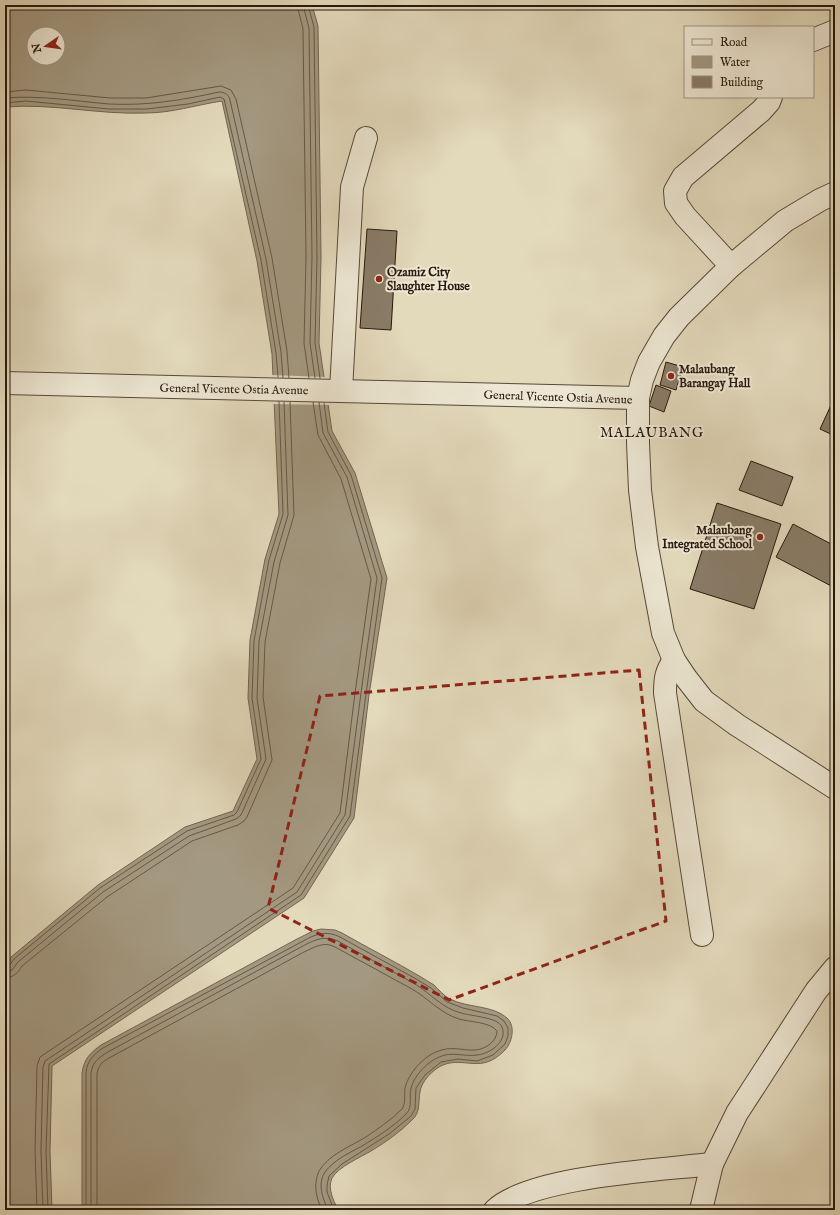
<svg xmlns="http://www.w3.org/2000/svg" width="840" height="1215" viewBox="0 0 840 1215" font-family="'IM FELL English',serif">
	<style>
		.water { fill: #a39880; stroke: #726452; fill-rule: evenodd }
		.pier { fill: #e3dabc }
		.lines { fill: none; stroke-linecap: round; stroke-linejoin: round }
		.shore { stroke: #665846; stroke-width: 1 }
		.building { fill: #897c68; stroke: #28170d }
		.minor-casing { stroke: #574839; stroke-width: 24 }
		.minor { stroke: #ede7d3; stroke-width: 22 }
		.marked { fill: none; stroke: #8f2418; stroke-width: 3; stroke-dasharray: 8 5; stroke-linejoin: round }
		.poi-dot { fill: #8f2418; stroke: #ede7d3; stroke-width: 1.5 }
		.labels { text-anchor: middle; stroke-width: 4; stroke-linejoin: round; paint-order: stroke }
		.poi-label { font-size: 12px; font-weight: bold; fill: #28170d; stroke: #ede7d3; text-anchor: start }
		.street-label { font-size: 12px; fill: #28170d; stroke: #ede7d3 }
		.quarter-label { font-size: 14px; letter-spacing: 1px; fill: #28170d; stroke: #ede7d3 }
	</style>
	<rect width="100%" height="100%" fill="#e3dabc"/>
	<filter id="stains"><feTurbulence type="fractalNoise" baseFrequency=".005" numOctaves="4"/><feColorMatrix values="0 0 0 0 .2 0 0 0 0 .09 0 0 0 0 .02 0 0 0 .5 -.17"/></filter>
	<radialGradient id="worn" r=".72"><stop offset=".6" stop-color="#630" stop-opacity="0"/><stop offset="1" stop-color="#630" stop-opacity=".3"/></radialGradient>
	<g class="water">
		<path d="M5,5H312L318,26L321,257L319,343L332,431L355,473L387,578L369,695L354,818L304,898L52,1066L50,1151L52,1210H5V965L11,957L98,885L185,827L233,811L257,759L248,698L250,640L265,559L279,514L272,354L257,261L222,101C196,105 171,113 146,113C99,115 52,103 5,107ZM34,34H58V58H34Z"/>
		<path d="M321,929L335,930L342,933C368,948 396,962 421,977C425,980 430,982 434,985C439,990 444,996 450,999C467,1008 493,1005 507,1018C516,1026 512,1043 505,1050C481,1075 465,1056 443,1065C433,1069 421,1082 420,1092C418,1102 421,1112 412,1120C400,1132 386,1142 371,1151C361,1157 338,1167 332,1178C327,1189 334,1201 338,1210H82V1073C84,1059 90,1053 101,1045L297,939L313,931Z"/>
	</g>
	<polygon class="pier" points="271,375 326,377 330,405 273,404"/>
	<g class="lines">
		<g class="shore">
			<polyline points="297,5 303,29 306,257 304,343 309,378"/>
			<polyline points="303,5 309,28 312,257 310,343 315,378"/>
			<polyline points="308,5 314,27 317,257 315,343 320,378"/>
			<polyline points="5,92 26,90 110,98 146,98 221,86 231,90 236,99 272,258 287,351 289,378"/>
			<path d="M5,98C40,95 74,101 109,104C147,106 183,100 219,92C225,92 229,95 230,100L266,259L281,352L283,378"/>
			<polyline points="5,103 26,101 109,109 147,109 188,104 220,97 224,99 261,260 276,353 278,377"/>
			<polyline points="5,967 9,966 14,959 100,888 187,831 234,815 237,812 261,759 252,698 254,641 269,560 283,514 279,401"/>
			<polyline points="5,972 12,970 18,962 103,892 189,836 236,819 241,815 266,759 257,698 259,641 274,562 288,515 284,402"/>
			<path d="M5,978C14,977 18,973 22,966L107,897L192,841L238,825L244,821L247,817L272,760L263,697L265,642L280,563L294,515L290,402"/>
			<polyline points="37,1210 35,1151 37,1066 40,1057 293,888 340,813 355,693 371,579 341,479 318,435 313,402"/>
			<polyline points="43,1210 41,1151 43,1067 45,1061 297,892 345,815 361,693 377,578 347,477 323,433 319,402"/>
			<polyline points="48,1210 46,1151 49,1064 301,895 350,816 366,694 382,578 351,475 328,432 324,403"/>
			<path d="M86,1210V1073C87,1061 93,1055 103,1048L307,939C318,933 328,931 340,937L418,980L431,988L447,1002L463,1008L497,1016L504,1021L508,1028V1036L505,1044L493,1055L477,1061L458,1059L441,1062L425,1075L416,1088L415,1109L411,1116L389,1134L342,1164L329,1176L327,1185V1192L334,1210"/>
			<path d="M91,1210V1074C92,1063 97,1059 106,1053L301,947C314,940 324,935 338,941L415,984C431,994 442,1008 461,1013C470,1016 498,1017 502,1027C508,1042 489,1054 477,1055C464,1057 452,1051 439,1057C427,1062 414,1076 411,1088C409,1097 413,1107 406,1114C393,1127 377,1137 362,1146C349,1153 334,1160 325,1172C317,1184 323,1199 328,1210"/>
			<path d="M97,1210V1074C98,1066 102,1062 109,1058L304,952C315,947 324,941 335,947L412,989C429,999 440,1013 459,1019C469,1022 491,1022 497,1031C497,1041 486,1049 476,1050C461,1051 452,1045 436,1052C423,1057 408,1074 405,1088C404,1095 406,1103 402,1109C391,1120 379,1128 366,1137C351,1146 328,1155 319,1171C313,1184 316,1198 322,1210"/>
		</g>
	</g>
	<g class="building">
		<polygon points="367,229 397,231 391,330 360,328"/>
		<polygon points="666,362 683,367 676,390 660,385"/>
		<polygon points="656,385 671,391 664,412 649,406"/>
		<polygon points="832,403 835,405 835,436 820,429"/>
		<polygon points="751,461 793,477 782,506 739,490"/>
		<polygon points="717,503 781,524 754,609 690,589"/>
		<polygon points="793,524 835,546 835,588 776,557"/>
	</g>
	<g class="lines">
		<g class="minor-casing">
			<g id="minor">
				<polyline points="813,40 835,31"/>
				<polyline points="835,193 820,200 785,221 731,266 679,317 664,336 649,362 642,380 638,398 638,443 640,490 647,547 663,633 674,660 686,678 704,701 737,725 835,788"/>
				<polyline points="731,266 685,216 676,203 675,191 683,177 761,111 769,102 771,97"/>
				<polyline points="5,383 638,398"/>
				<polyline points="341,391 352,187 366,138"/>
				<path d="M674,660C666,672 665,678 665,693L702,935"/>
				<path d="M495,1210C531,1176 661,1170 712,1164"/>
				<polyline points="701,1210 712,1164 737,1113 816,991 835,968"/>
			</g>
		</g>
		<use href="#minor" class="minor"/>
	</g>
	<path class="marked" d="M639,670L666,921L449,1000L268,908L320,696Z"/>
	<g class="poi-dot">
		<circle cx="379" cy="279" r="4"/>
		<circle cx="671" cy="376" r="4"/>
		<circle cx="760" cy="537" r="4"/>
	</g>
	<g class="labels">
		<g class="poi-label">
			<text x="387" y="276">Ozamiz City<tspan x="387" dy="14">Slaughter House</tspan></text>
			<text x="679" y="373">Malaubang<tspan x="679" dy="14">Barangay Hall</tspan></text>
			<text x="752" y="534" text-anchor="end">Malaubang<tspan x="752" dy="14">Integrated School</tspan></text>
		</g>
		<g class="street-label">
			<text transform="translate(234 389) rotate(1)" y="4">General Vicente Ostia Avenue</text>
			<text transform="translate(558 397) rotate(2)" y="4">General Vicente Ostia Avenue</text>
		</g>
		<g class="quarter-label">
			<text x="652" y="437">MALAUBANG</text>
		</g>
	</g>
	<rect width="840" height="1215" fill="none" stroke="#e3dabc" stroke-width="20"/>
	<rect x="6" y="6" width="828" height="1203" fill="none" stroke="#28170d" stroke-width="2"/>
	<rect x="10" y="10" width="820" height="1195" fill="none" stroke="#28170d"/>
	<rect x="684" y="26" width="130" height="72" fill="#ede7d3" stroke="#9e9484"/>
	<rect x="692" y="39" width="20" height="6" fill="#ede7d3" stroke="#9e9484"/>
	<text x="720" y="46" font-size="12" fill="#28170d">Road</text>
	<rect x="692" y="56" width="20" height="12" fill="#a39880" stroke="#9e9484"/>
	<text x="720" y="66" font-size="12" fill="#28170d">Water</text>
	<rect x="692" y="76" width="20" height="12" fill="#897c68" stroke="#9e9484"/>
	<text x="720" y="86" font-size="12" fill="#28170d">Building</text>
	<g transform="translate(46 46) rotate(257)"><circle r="19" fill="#ede7d3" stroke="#9e9484"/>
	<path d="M0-3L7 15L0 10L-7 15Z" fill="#8f2418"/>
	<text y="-6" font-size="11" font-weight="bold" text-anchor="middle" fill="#28170d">N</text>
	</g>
	<rect width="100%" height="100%" filter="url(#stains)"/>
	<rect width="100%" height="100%" fill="url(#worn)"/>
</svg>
